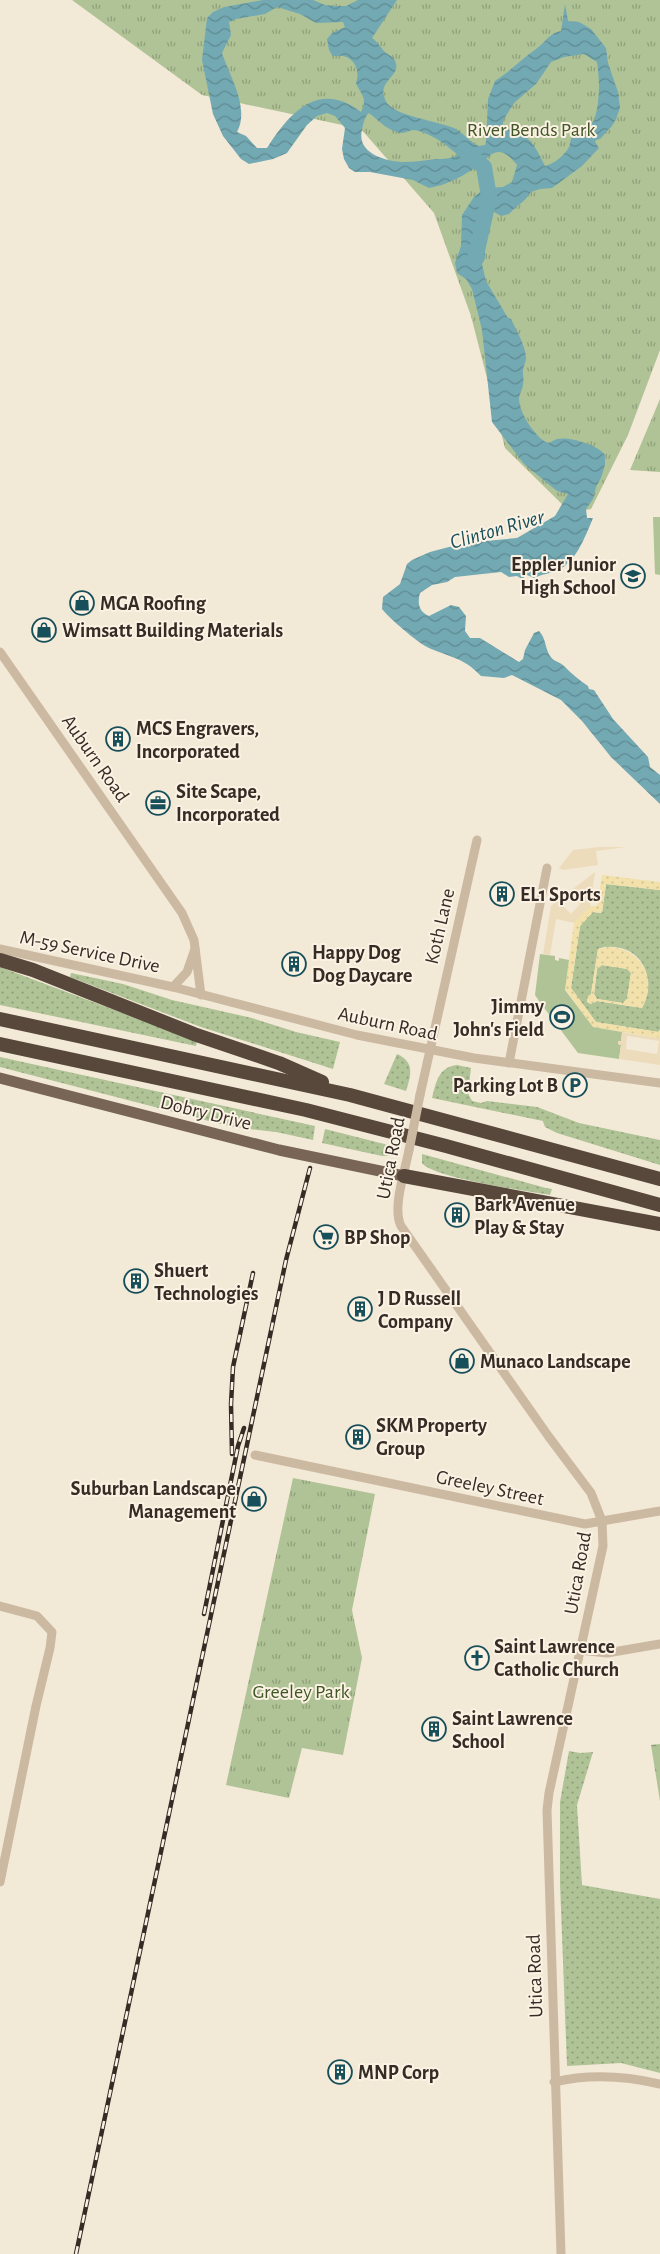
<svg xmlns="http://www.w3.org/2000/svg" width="660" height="2254" viewBox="0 0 660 2254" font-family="'Alegreya Sans',sans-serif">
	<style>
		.grass { fill: url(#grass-dots); fill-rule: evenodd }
		.forest { fill: url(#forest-firs) }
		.sand { fill: url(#sand-dots); fill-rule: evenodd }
		.park { fill: url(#park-tufts) }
		.pitch { fill: #afc396 }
		.plaza { fill: #eddcbc; fill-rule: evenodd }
		.water { fill: url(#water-waves); fill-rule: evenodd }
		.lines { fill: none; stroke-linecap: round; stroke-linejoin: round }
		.river { stroke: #73a9b3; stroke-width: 16 }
		.minor { stroke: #ccb9a2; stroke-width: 9 }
		.major { stroke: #796555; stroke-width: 11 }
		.highway { stroke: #58473b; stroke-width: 14 }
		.rail-casing { stroke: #362c25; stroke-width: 4.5 }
		.rail { stroke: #fbf2e3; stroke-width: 2.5; stroke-dasharray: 8; stroke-linecap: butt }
		.minor-bridge { stroke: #ccb9a2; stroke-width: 9 }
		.labels { text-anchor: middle; stroke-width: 4; stroke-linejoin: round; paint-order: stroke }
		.park-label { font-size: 20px; fill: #405627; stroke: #fbf2e3 }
		.poi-label { font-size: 20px; font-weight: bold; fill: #362c25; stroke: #fbf2e3; text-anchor: start }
		.street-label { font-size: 20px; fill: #362c25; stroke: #fbf2e3 }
		.water-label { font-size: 21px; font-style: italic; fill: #174f5b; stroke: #fbf2e3 }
	</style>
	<defs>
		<pattern id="grass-dots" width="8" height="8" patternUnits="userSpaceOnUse" patternTransform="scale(1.25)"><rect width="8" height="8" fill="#afc396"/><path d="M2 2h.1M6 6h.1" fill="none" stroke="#8f9f7a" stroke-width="1.8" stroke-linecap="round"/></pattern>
		<pattern id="forest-firs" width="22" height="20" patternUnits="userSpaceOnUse" patternTransform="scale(1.25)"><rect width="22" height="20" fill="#afc396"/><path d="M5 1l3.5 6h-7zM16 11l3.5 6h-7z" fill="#8f9f7a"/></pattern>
		<pattern id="sand-dots" width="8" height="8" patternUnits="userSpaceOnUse" patternTransform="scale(1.25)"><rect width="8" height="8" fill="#f2e1aa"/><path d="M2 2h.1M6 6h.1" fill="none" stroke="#d0c192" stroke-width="1.8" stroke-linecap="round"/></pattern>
		<pattern id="park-tufts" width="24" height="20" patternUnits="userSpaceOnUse" patternTransform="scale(1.25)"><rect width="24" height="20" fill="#afc396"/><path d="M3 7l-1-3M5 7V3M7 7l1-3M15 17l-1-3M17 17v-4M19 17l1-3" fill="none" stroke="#8f9f7a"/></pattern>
		<pattern id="water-waves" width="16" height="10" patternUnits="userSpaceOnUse" patternTransform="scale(1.25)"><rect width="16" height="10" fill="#73a9b3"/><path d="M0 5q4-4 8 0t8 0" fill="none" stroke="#5f8a91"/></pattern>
	</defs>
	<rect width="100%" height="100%" fill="#f3e9d7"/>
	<g class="grass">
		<path d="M606,884L660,890V1030L658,1032L596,1022L571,988L580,926L593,912L602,913ZM604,947C641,943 658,977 642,1008L597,1001L591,1004L587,1002L591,994L598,949Z"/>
		<polygon points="602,965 628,969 631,973 627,999 623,1003 597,999 594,994 597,969"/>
		<polygon points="0,967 197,1041 196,1046 0,1005"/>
		<polygon points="71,973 123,984 172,1000 252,1018 296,1032 340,1042 333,1069 201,1027 70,977"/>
		<path d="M397,1054C415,1062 411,1075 406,1091L384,1084Z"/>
		<polygon points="0,1057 315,1126 313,1140 276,1132 232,1127 0,1067"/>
		<path d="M457,1065L471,1068L468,1093L472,1101L481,1103L487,1101L537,1107L579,1123L660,1140V1165L557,1133L545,1127L543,1121L432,1098C436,1083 438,1067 457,1065Z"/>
		<polygon points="325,1129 396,1147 390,1156 382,1156 322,1143"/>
		<path d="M422,1154L546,1188L552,1189L550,1195C527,1191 433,1178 422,1163Z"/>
		<polygon points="569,1751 580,1753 593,1752 577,1805 582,1885 660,1899 660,2073 621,2063 567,2066 560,1883 560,1802"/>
	</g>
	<polygon class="forest" points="660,1744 660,1801 651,1745"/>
	<g class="sand">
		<polygon points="602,875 660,882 660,890 606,884 602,913 593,912 580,926 571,988 596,1022 658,1032 660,1030 660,1038 593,1027 565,989 574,923 590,906 597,906"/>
		<path d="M608,947C641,947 659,980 642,1008L597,1001L591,1004L587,1002V997L591,994L598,949ZM602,965L627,969L631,973L627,999L623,1003L597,999L594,994L597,969Z"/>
	</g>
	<g class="park">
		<polygon points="72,0 660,0 660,350 628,435 591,509 571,513 505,448 471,316 434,213 361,129 202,95"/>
		<polygon points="660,399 660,472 630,470"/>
		<polygon points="293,1478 375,1494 352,1610 362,1658 343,1755 302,1748 289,1798 226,1785"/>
	</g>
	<g class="pitch">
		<polygon points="653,517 660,517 660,575 655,574"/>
		<polygon points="540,954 555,956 555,960 559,961 559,958 569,960 565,990 593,1027 622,1032 621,1042 618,1044 621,1045 619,1059 578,1053 539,1001 535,995"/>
	</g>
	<g class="plaza">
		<polygon points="600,847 626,847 596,851 598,865 563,870 559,868 573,850"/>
		<path d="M595,872L590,906L574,923L556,919L550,955L543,954L551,906ZM570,895L580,904L571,914L561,904Z"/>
		<path d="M622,1032L660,1038V1065L619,1059L621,1045L618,1044V1041H621ZM627,1036L659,1041L657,1054L626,1049Z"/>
	</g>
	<path class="water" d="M263,0H313L325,5L337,6H346L358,0H397L372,38C378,42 380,47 385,52C388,55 391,55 394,59C405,77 373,80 387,103C396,116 437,121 454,128C463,132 469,142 479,146L485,145L486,142L488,99L495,81C509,72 522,59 536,49C545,43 549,33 561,31L565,4L568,21L579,22L591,29L606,48L608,63L618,92L620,108L616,119L612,126L600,139L596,140L595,142L599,148L582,166L552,188L540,189L531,192C524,203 517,205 509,214L501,216L494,212C467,230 494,250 482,264L486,281L508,318L511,319C517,332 525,344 526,358C526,363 522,368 523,373C523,377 524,380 523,384C523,389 519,394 519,399C520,413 532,432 544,441C550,445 551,441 557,439C568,436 599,445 605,455V465L601,478L596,487L593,499L586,509L587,518H593C585,537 576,563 556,571C548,574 542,574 534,578L527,575L522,579L517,576L509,577L501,572L455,577L447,582L432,585L420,593C417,603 419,612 429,616L451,605L459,607L466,616L465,631L470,638H480L519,662L523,659L525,650L534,633L539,631C546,638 545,648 550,656C554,662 559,661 564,666C572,674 579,680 588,686L589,689L594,690L613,719L648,757L650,767L660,775V804L611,757L582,721L561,700L512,675L504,678L481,676C462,656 450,658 427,647C417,642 389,618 382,609L383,597L400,584L407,564L412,560L430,552L464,543L517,538L555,516L568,494L557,491L524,464L492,422L482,330L472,289L466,279L457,273L455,263L461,246L462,215L474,197L485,188L503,187L512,182L517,165C513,160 505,151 498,152C491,152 485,161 479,165C464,176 447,185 429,188L413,180L370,172H355L349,168L344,159L342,149L345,128L335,116L327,113L317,116L307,125L287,153L273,159L249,164L241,159L223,136L213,114L202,60L207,18L213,12L224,7ZM277,7L300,14L316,23L343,22L345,27L332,33L327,39L329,50L332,55C337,58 339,55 343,56C356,59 360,72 356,83C361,95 368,98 361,112C319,80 290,112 267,148H257L246,136L237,132C250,108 230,77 222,53L231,35L229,22L236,19L265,14ZM584,54L597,62C600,82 600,102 594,121L573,135C570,139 571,142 569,147C565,155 554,164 545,166C537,149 525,126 503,130L502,127L504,119L514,103L536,84L551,62L564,57ZM369,113C379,121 389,132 402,133C406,133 409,130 414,130C429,132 447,145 458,155C450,159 444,159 436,159C425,160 415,162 404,162C386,162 356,153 362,130C363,124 365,116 369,113Z"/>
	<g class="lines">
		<polyline class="river" points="464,150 484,167 489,197 476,255"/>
		<g class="minor">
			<polyline points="0,652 182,913 194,940 201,995"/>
			<polyline points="0,949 173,987 357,1035 474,1058 660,1083"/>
			<polyline points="173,987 187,972 195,949"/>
			<polyline points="509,1063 547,868"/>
			<polyline points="420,1095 477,840"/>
			<path d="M409,1150C405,1171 392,1208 401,1226L549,1437L591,1493L602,1521L603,1546L549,1793L547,1810L561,2254"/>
			<polyline points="255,1455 585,1524 660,1511"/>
			<polyline points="0,1606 37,1616 52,1632 50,1648 36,1706 0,1882"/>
			<polyline points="580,1650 607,1653 660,1644"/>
			<path d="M554,2082C588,2074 626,2076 660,2084"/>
		</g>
		<polyline class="major" points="0,1078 279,1150 404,1176"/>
		<g class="highway">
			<polyline points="0,960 33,970 194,1034 279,1063 322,1082"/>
			<polyline points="0,1019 350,1095 660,1179"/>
			<polyline points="0,1044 306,1110 446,1146 660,1205"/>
			<polyline points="404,1176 660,1224"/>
		</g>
		<g class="rail-casing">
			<g id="rail">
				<polyline points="232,1454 231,1404 233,1367 253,1273"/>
				<polyline points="204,1614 238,1446 244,1428"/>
				<polyline points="76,2254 286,1260 310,1168"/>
			</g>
		</g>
		<use href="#rail" class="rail"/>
		<polyline class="minor-bridge" points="409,1150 420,1095"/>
	</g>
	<defs>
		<g id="school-ring" transform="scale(1.25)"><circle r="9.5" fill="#fbf2e3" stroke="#174f5b" stroke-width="1.5"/><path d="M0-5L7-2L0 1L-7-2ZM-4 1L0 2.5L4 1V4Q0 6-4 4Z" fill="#174f5b"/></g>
		<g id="shop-ring" transform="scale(1.25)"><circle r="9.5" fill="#fbf2e3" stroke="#174f5b" stroke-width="1.5"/><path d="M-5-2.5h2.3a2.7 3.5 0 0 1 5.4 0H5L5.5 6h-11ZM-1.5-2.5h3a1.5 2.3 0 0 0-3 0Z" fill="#174f5b"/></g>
		<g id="building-ring" transform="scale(1.25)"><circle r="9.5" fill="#fbf2e3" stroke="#174f5b" stroke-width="1.5"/><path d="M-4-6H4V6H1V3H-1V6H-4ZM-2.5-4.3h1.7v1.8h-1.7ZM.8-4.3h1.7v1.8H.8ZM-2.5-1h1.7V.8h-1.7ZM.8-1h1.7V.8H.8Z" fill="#174f5b"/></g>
		<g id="office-ring" transform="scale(1.25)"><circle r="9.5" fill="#fbf2e3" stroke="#174f5b" stroke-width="1.5"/><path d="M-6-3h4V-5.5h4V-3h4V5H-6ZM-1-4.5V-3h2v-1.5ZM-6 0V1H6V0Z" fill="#174f5b"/></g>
		<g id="stadium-ring" transform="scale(1.25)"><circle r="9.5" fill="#fbf2e3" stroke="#174f5b" stroke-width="1.5"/><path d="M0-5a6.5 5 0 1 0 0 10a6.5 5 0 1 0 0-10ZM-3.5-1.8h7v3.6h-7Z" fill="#174f5b"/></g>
		<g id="parking-ring" transform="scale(1.25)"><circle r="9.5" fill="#fbf2e3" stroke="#174f5b" stroke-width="1.5"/><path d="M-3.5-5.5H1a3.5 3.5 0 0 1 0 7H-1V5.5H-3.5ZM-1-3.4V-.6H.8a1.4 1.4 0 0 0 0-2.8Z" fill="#174f5b"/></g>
		<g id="supermarket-ring" transform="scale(1.25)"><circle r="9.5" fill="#fbf2e3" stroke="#174f5b" stroke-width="1.5"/><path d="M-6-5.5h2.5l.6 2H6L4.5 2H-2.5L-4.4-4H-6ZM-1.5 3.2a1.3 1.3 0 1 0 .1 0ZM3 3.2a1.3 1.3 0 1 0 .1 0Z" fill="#174f5b"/></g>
		<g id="church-ring" transform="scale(1.25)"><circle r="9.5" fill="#fbf2e3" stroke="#174f5b" stroke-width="1.5"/><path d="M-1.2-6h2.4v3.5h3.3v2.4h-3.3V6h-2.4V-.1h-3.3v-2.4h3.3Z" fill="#174f5b"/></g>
	</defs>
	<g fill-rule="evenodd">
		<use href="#school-ring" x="633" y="576"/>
		<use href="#shop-ring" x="82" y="603"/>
		<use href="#shop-ring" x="44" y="630"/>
		<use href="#building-ring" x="118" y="739"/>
		<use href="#office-ring" x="158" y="803"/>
		<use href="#building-ring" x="502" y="894"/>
		<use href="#building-ring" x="294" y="964"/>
		<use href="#stadium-ring" x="562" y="1017"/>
		<use href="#parking-ring" x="575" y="1085"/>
		<use href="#building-ring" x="457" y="1215"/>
		<use href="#supermarket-ring" x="326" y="1237"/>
		<use href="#building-ring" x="136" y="1281"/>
		<use href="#building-ring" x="360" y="1309"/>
		<use href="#shop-ring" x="462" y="1361"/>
		<use href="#building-ring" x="358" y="1437"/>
		<use href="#shop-ring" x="254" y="1499"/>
		<use href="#church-ring" x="477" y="1658"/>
		<use href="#building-ring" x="434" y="1729"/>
		<use href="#building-ring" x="340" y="2072"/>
	</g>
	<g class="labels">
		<g class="park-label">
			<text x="531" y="136">River Bends Park</text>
			<text x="301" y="1698">Greeley Park</text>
		</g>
		<g class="poi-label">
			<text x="616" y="571" text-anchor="end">Eppler Junior<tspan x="616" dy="23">High School</tspan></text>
			<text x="100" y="610">MGA Roofing</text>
			<text x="62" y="637">Wimsatt Building Materials</text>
			<text x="136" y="735">MCS Engravers,<tspan x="136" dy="23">Incorporated</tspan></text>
			<text x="176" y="798">Site Scape,<tspan x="176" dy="23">Incorporated</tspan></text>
			<text x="520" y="901">EL1 Sports</text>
			<text x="312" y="959">Happy Dog<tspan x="312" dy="23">Dog Daycare</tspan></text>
			<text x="544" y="1013" text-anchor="end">Jimmy<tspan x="544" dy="23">John's Field</tspan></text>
			<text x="558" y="1092" text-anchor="end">Parking Lot B</text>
			<text x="474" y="1211">Bark Avenue<tspan x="474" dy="23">Play &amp; Stay</tspan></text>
			<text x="344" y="1244">BP Shop</text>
			<text x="154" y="1277">Shuert<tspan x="154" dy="23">Technologies</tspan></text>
			<text x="378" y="1305">J D Russell<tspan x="378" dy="23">Company</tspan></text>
			<text x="480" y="1368">Munaco Landscape</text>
			<text x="376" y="1432">SKM Property<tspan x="376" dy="23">Group</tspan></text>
			<text x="236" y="1495" text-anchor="end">Suburban Landscape<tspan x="236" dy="23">Management</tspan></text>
			<text x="494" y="1653">Saint Lawrence<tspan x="494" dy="23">Catholic Church</tspan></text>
			<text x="452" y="1725">Saint Lawrence<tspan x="452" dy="23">School</tspan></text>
			<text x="358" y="2079">MNP Corp</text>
		</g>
		<g class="street-label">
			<text transform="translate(96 758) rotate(55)" y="7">Auburn Road</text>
			<text transform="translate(439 926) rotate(-77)" y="7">Koth Lane</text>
			<text transform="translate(90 951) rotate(12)" y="7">M-59 Service Drive</text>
			<text transform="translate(388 1023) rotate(12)" y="7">Auburn Road</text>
			<text transform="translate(206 1112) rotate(14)" y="7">Dobry Drive</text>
			<text transform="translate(390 1158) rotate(-79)" y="7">Utica Road</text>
			<text transform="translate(490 1487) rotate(12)" y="7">Greeley Street</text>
			<text transform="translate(577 1573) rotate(-80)" y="7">Utica Road</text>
			<text transform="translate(534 1976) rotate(-92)" y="7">Utica Road</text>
		</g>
		<g class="water-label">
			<text transform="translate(497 529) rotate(-16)" y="7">Clinton River</text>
		</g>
	</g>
</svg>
